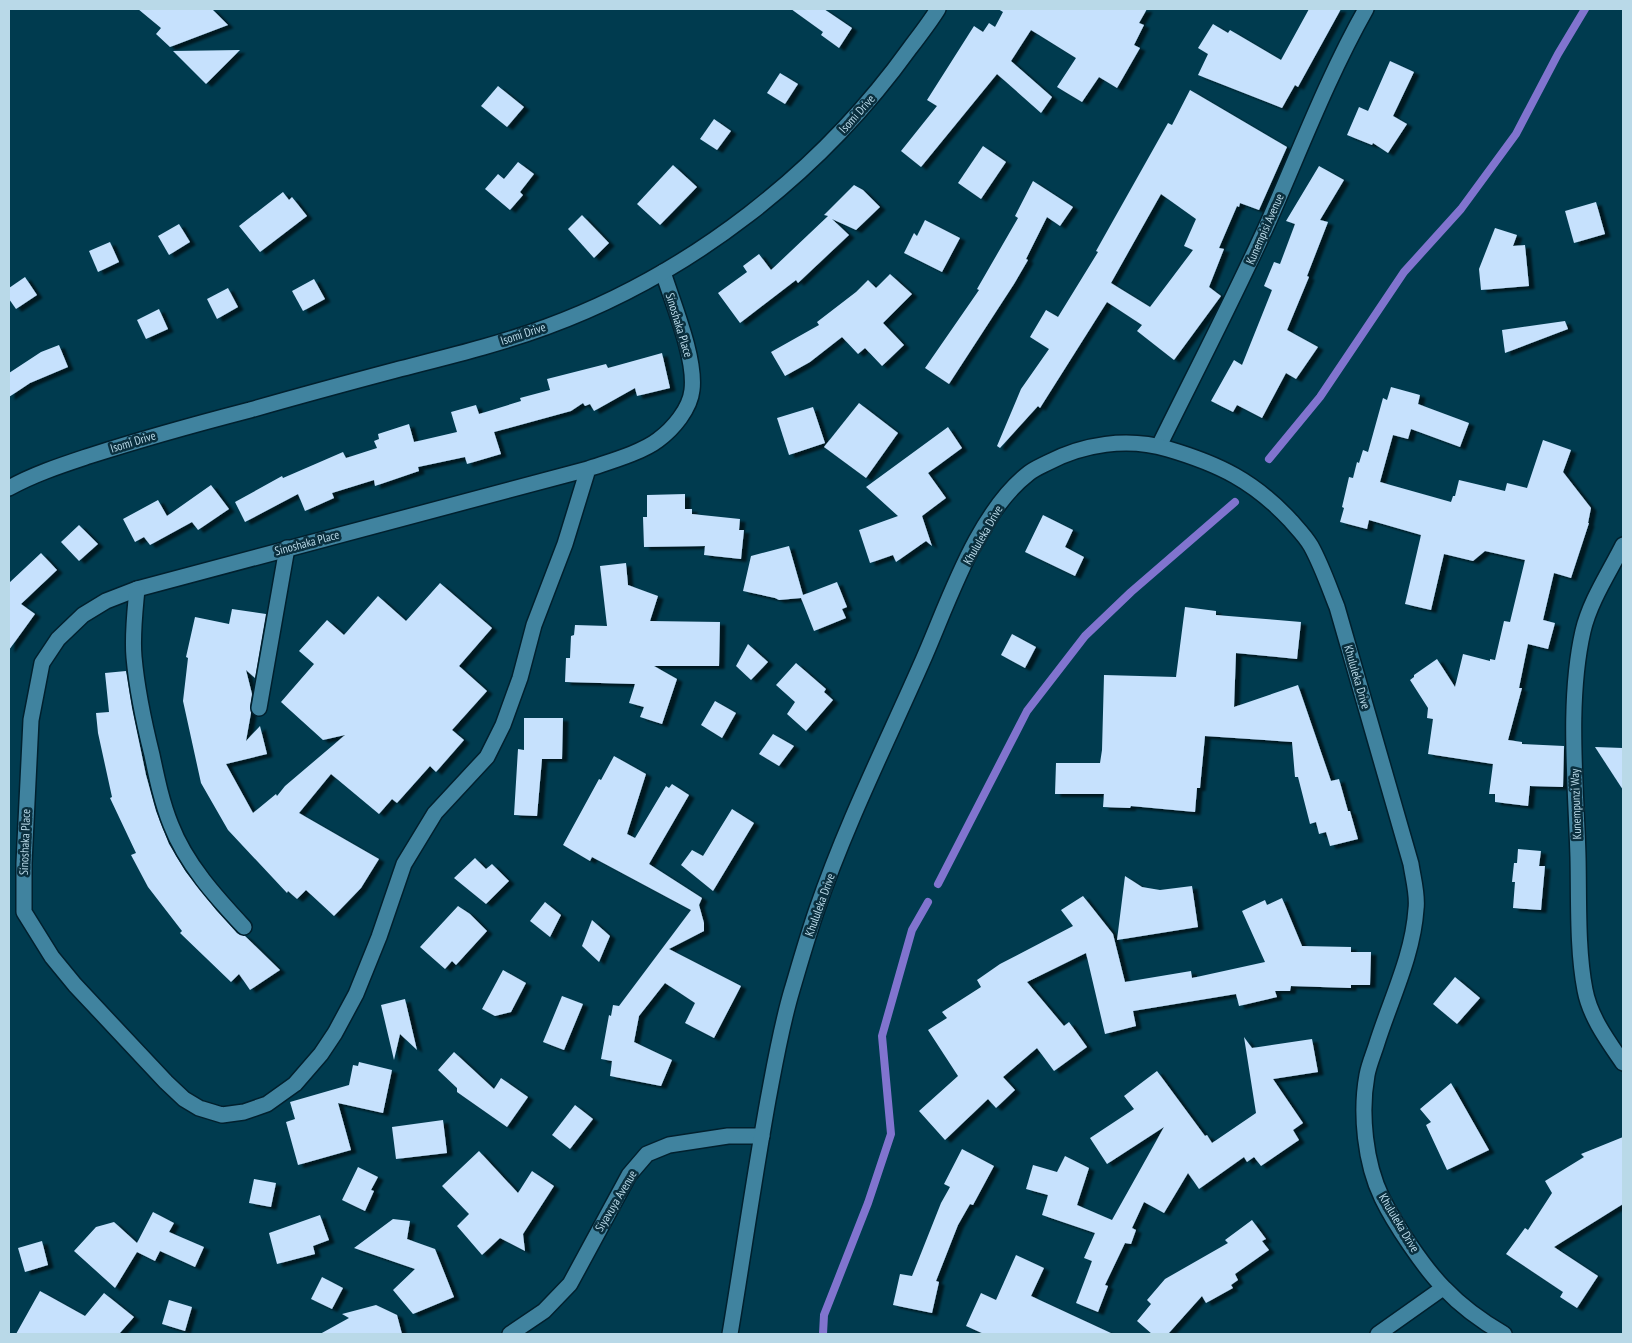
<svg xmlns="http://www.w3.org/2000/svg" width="1632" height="1343" viewBox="0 0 1632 1343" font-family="'PT Sans Narrow',sans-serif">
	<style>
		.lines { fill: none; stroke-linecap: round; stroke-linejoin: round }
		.stream { stroke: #8174cf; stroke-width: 8 }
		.building { fill: #c6e1fd; fill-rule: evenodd; filter: url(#shadow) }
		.minor-casing { stroke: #00202e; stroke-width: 18 }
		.minor { stroke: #40839f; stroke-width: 15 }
		.labels { text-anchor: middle; stroke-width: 5; stroke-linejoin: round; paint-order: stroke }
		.street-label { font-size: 12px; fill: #b9d9e8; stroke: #0a2f3e }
	</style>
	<defs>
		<filter id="shadow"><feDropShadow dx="5.5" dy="3" stdDeviation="1" flood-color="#0009"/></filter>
	</defs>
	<rect width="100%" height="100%" fill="#003b4f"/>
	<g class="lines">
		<g class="stream">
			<polyline points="1269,459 1320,397 1404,272 1461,209 1516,134 1558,54 1585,9"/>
			<polyline points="938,884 1027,711 1085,636 1131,592 1235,502"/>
			<polyline points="823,1334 824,1315 868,1203 891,1134 882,1036 912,930 928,902"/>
		</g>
	</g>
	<g class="building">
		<polygon points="138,9 212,9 228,25 170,47 156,34 161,28"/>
		<polygon points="791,9 824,9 852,28 839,48 821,35 823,32"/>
		<polygon points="998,9 1147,9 1139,23 1144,25 1134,45 1140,48 1117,88 1099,77 1082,102 1057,87 1076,58 1031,30 1011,61 1052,97 1041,113 997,74 921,167 901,151 937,106 927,100 974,26 983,32 989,23 995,27 1003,12"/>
		<polygon points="1309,9 1341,9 1298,87 1295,85 1282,108 1198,75 1208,54 1198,48 1213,24 1228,33 1230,30 1281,60"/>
		<polygon points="240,50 206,84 173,51"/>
		<polygon points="1390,61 1414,72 1393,116 1407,124 1388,153 1373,143 1372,145 1347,135 1359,107 1368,111"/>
		<polygon points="780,73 798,84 785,104 767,93"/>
		<polygon points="498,86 524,107 507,127 481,106"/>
		<path d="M1190,90L1287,147L1259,210L1240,203L1239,207L1237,206L1219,248L1224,249L1209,287L1221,296L1174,360L1137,331L1142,325L1107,302L1040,408L1038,406L1000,448L997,446L1021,389L1049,349L1030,337L1046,310L1058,317L1098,252L1096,251L1168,123L1172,125ZM1161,194L1196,219L1184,246L1193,250L1150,307L1111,283Z"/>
		<polygon points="714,119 731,131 717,150 700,139"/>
		<polygon points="983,146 1006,162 981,199 958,183"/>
		<polygon points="518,162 534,174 520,192 523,195 510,210 485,189 498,174 504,179"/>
		<polygon points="673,165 697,187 660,225 637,204"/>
		<polygon points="1319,166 1344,180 1320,220 1328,222 1307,276 1309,277 1287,330 1318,347 1296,379 1286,373 1262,418 1237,405 1233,412 1211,401 1234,360 1242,365 1272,290 1264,286 1274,262 1280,264 1295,224 1286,221"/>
		<polygon points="1033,181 1073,207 1060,226 1047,217 1026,259 1028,260 1014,284 949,384 925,368 979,290 977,289 1018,218 1015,216"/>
		<polygon points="854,185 863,190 880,207 856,230 832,219 849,235 798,283 796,280 740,323 718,293 747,272 743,266 759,254 771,270 828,216 824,215"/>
		<polygon points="283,192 289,200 292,197 307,216 260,252 239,226"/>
		<polygon points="1596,202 1605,234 1574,243 1565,211"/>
		<polygon points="582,215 609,243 594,258 568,229"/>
		<polygon points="925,220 960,238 942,272 904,253 914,233 917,236"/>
		<polygon points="179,224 190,242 169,255 158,236"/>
		<polygon points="1495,228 1517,235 1513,246 1525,245 1529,286 1481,290 1479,269"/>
		<polygon points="110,242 119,262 98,272 89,251"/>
		<polygon points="890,274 912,294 883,323 904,345 882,366 865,348 858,354 842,337 810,362 785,376 771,352 819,325 817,322 856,292 868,280 876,288"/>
		<polygon points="25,277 37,295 16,309 9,299 9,288"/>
		<polygon points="314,279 325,299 303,311 292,291"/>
		<polygon points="228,288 238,307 217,319 207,299"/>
		<polygon points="159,309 168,329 146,339 137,320"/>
		<polygon points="1565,321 1568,329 1505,353 1502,330"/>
		<polygon points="59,345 68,367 30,383 9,397 9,373 41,352"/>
		<polygon points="662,353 670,388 637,396 635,388 594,411 590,404 585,406 583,403 571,411 494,432 501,454 467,464 465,457 418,467 419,471 375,486 374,480 332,493 334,498 305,511 298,494 245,522 235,502 282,476 283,478 343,452 346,458 377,448 374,441 379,439 378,434 409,424 414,442 457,432 451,412 476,405 479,414 521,401 520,398 550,390 547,379 606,364 608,368"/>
		<polygon points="1391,387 1420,395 1418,404 1469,423 1460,447 1411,429 1408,439 1393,435 1380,482 1451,502 1453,496 1455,496 1459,480 1505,491 1507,483 1527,488 1543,440 1571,450 1563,472 1591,508 1588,523 1589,523 1571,578 1554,573 1543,620 1555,623 1548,649 1528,644 1519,688 1522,688 1508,740 1522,742 1522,744 1564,746 1563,787 1530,786 1528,806 1495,802 1495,794 1489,794 1493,764 1428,754 1433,719 1427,718 1428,708 1410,680 1414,677 1414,675 1437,659 1455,687 1463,654 1490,661 1490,659 1495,660 1504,621 1510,622 1525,560 1485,551 1473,561 1444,554 1431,610 1405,604 1421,535 1369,520 1367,529 1340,522 1344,508 1342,507 1349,477 1353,478 1357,462 1359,463 1363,450 1368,452 1383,398 1387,400"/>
		<polygon points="859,403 898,433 866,478 824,447"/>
		<polygon points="813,407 825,443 789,455 777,418"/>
		<polygon points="948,427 962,448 928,473 946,498 922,516 932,546 926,541 896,562 893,555 870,563 859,530 898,516 866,487"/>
		<polygon points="211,485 229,509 198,530 192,522 150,545 144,537 135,542 123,519 158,500 167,516"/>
		<polygon points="685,494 685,509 692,509 692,514 740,519 739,530 744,530 741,559 704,555 705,546 644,547 643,517 647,517 647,495"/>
		<polygon points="1043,515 1073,530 1065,547 1084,557 1075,576 1025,552"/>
		<polygon points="79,525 98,544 79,561 61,542"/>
		<polygon points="789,546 803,595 837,582 847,607 842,609 846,618 814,631 801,598 779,600 775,598 743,591 751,556"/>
		<polygon points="41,553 57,570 21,604 35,614 9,650 9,583"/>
		<polygon points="626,563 628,585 658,596 650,621 720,622 719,666 654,666 677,679 662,724 640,717 644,707 629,703 635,684 565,682 566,658 570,658 571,636 574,635 575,625 607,626 600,566"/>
		<polygon points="440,583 492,628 459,666 487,691 452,730 464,740 436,772 430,766 397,803 392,799 379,814 331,774 299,813 379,859 361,888 334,916 306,890 297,899 288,891 287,893 228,830 201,783 183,701 188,658 186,657 195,617 229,624 232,609 266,614 255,678 246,670 252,694 250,706 251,713 246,741 260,726 267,754 226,764 253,813 276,794 277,796 285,786 345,735 323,740 281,702 314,664 299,651 327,620 344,635 378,596 406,621"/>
		<polygon points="1185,607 1216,611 1216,615 1301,622 1297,659 1236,653 1234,707 1298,685 1331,781 1339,779 1348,811 1350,811 1358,839 1330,846 1326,832 1319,834 1316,822 1310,824 1298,777 1295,777 1292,742 1205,736 1200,788 1197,788 1195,812 1131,806 1130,808 1103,807 1104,794 1055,794 1056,763 1100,763 1102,750 1104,675 1176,677"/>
		<polygon points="1012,634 1036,647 1025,668 1001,655"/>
		<polygon points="748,644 768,662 751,680 736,666"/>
		<polygon points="796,663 826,689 824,692 833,700 806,731 787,714 795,702 776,685"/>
		<polygon points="126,671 132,708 146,775 156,811 169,844 186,872 216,910 237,933 245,936 280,970 250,990 239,974 231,982 180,933 182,931 148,887 131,855 136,853 110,798 112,797 98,733 96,713 109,712 105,673"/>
		<polygon points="715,701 736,713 722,738 701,725"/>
		<polygon points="524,718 563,718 562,759 542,759 537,816 514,815 518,749 524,750"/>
		<polygon points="773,734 794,746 779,766 759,754"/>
		<polygon points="1595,747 1623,748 1623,790"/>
		<polygon points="614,756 646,774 627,834 635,838 666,786 669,788 672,784 689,795 649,864 702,898 699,905 704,923 704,931 669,949 741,986 714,1038 685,1023 695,1003 665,983 639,1016 634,1042 672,1060 661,1086 610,1076 612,1061 601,1059 609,1015 611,1016 613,1005 619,1006 691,910 592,857 590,861 563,845 599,779 601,780"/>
		<polygon points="732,809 754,823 713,891 681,865 692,850 703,856"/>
		<polygon points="1518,849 1541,851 1539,866 1545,866 1541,910 1513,908 1515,882 1512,882 1514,863 1517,863"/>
		<polygon points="475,858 486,869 492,864 509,881 486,904 454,878"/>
		<polygon points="1125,876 1142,887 1160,890 1192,886 1198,927 1117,940"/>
		<polygon points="1083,896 1113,934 1125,982 1191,971 1192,978 1265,962 1242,911 1265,900 1267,905 1282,898 1302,946 1351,947 1351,952 1371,952 1370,985 1351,985 1351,988 1291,986 1290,991 1275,991 1277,997 1239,1006 1236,994 1133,1011 1136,1026 1105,1034 1086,953 1027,982 1064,1026 1069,1022 1087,1047 1054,1071 1037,1048 1003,1077 1015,1090 996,1108 988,1099 945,1140 919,1111 958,1076 928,1030 947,1018 942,1012 981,987 977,980 1000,964 1073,926 1061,910"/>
		<polygon points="545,902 561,915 550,937 530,921"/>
		<polygon points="458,906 470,914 487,931 456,965 452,961 445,969 420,947"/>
		<polygon points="592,920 610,936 599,962 582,946"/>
		<polygon points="503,970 526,983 511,1012 495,1016 482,1009"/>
		<polygon points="1455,977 1480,998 1457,1024 1433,1004"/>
		<polygon points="562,996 583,1004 564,1050 543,1042"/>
		<polygon points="405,999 417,1050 400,1034 394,1060 381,1005"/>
		<polygon points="1244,1037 1252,1048 1312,1039 1318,1072 1273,1079 1303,1123 1293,1130 1299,1140 1261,1166 1254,1157 1247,1162 1244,1157 1199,1189 1188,1173 1164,1213 1144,1202 1132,1228 1136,1230 1131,1244 1125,1243 1105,1285 1108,1286 1098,1312 1076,1303 1092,1261 1084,1258 1095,1233 1042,1215 1048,1195 1026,1189 1033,1165 1057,1172 1065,1156 1089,1168 1077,1205 1112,1220 1164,1127 1107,1164 1090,1138 1134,1109 1124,1096 1157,1071 1205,1136 1207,1135 1212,1143 1256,1113"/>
		<polygon points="454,1052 494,1089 501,1078 528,1097 507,1127 457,1092 457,1088 438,1070"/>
		<polygon points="359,1062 392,1070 383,1113 338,1103 351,1150 298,1165 286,1122 295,1119 290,1102 349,1085 353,1065 358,1066"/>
		<polygon points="1451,1083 1489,1150 1447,1170 1426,1125 1431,1122 1420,1109"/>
		<polygon points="575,1105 593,1119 570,1149 552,1135"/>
		<polygon points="443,1120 447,1153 396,1159 392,1127"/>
		<polygon points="1623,1137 1623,1204 1554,1247 1598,1276 1577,1308 1560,1297 1563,1292 1506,1254 1525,1228 1528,1230 1552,1193 1545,1181 1584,1157 1581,1154"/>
		<polygon points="962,1149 994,1166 973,1205 970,1204 958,1225 936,1281 939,1282 932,1313 893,1305 900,1274 912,1276 941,1203 950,1187 944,1184"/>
		<polygon points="479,1151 518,1193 532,1171 554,1186 523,1234 525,1251 500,1238 482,1255 457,1226 469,1214 442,1186"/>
		<polygon points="358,1167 378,1177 371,1190 374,1191 365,1211 342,1200"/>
		<polygon points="254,1179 276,1183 271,1207 249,1203"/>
		<polygon points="153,1212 174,1223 169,1232 204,1247 195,1267 160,1251 155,1261 137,1252 115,1288 74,1251 96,1227 114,1222 137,1243"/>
		<polygon points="320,1215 329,1240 313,1246 315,1254 277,1264 269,1233"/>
		<polygon points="393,1219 410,1221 407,1239 435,1249 454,1297 413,1314 393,1290 415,1269 354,1248"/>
		<polygon points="1252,1220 1266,1239 1262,1241 1269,1250 1235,1274 1238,1280 1231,1285 1233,1288 1206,1303 1202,1296 1168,1334 1152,1334 1137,1321 1151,1304 1147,1300 1165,1279 1228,1243 1225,1240"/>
		<polygon points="42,1241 48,1265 25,1272 18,1248"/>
		<polygon points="1016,1255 1044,1268 1031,1296 1113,1334 984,1334 966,1326 981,1293 996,1300"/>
		<polygon points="322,1277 343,1288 332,1309 311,1299"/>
		<polygon points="40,1291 85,1316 104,1293 134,1317 119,1334 16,1334"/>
		<polygon points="169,1300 192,1307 185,1331 162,1324"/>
		<polygon points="376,1305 397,1315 402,1334 320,1334 349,1318 342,1314"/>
	</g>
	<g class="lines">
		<g class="minor-casing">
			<g id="minor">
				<path d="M1159,446C1195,373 1233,300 1267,225C1299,153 1327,78 1366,9"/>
				<path d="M588,469L565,544L534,625L520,678L503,725L487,757L435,813L404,864L379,937L356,994L335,1033L321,1054L295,1084L267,1104L244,1112L222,1115L199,1108L184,1099L166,1082L75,985L52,957L24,912V863L31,720L42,663L58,639L83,615L106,601L137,589L588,469C608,462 641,453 658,440C673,429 690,409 692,390C696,358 673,304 663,272"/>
				<path d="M9,488C34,474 62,465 89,456C142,439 196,424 250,410C299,396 347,383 396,370C446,357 497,345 546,327C691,274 821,172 910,48C920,35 930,22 938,9"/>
				<path d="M1623,545C1609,573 1590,601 1583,631C1567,701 1576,785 1578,857C1579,899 1577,949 1585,990C1590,1017 1608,1041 1623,1063"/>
				<path d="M137,589C135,611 132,635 134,657C137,691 144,723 152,755C157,779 162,803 171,825C186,864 216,897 244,927"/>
				<polyline points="259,708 287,548"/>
				<polyline points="510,1334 544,1311 570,1284 629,1175 647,1154 669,1145 728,1136 762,1136"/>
				<path d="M730,1334C743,1256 754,1178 768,1100C775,1063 781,1027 792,990C800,963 808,935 817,909C846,824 887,742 923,660C949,601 977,513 1029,473C1034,469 1041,466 1047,463C1083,444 1127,437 1168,449C1219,464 1254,481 1291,521C1298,529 1306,537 1311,546C1322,566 1329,587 1337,607L1411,864C1413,878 1418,895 1416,909C1413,955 1391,999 1377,1043C1374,1053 1369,1064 1367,1075C1360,1113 1365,1163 1382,1198C1394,1223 1424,1268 1444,1288C1461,1306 1483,1322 1504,1334"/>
				<polyline points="1378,1334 1443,1288"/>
			</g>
		</g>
		<use href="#minor" class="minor"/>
	</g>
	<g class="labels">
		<g class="street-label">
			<text transform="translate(857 114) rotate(-48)" y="4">Isomi Drive</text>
			<text transform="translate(1265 229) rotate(-66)" y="4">Kunempisi Avenue</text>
			<text transform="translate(679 325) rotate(73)" y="4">Sinoshaka Place</text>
			<text transform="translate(523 334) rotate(-18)" y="4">Isomi Drive</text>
			<text transform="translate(133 442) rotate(-17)" y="4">Isomi Drive</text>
			<text transform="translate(983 535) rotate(-60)" y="4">Khululeka Drive</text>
			<text transform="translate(307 543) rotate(-15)" y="4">Sinoshaka Place</text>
			<text transform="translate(1357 677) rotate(74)" y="4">Khululeka Drive</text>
			<text transform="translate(1576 804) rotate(-92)" y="4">Kunempunzi Way</text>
			<text transform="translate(25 842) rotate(-88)" y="4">Sinoshaka Place</text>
			<text transform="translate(820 905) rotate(-70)" y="4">Khululeka Drive</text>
			<text transform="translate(616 1201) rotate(-59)" y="4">Siyavuya Avenue</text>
			<text transform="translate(1399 1223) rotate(59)" y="4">Khululeka Drive</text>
		</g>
	</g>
	<rect width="1632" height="1343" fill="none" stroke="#b9d9e8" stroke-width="20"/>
</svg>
